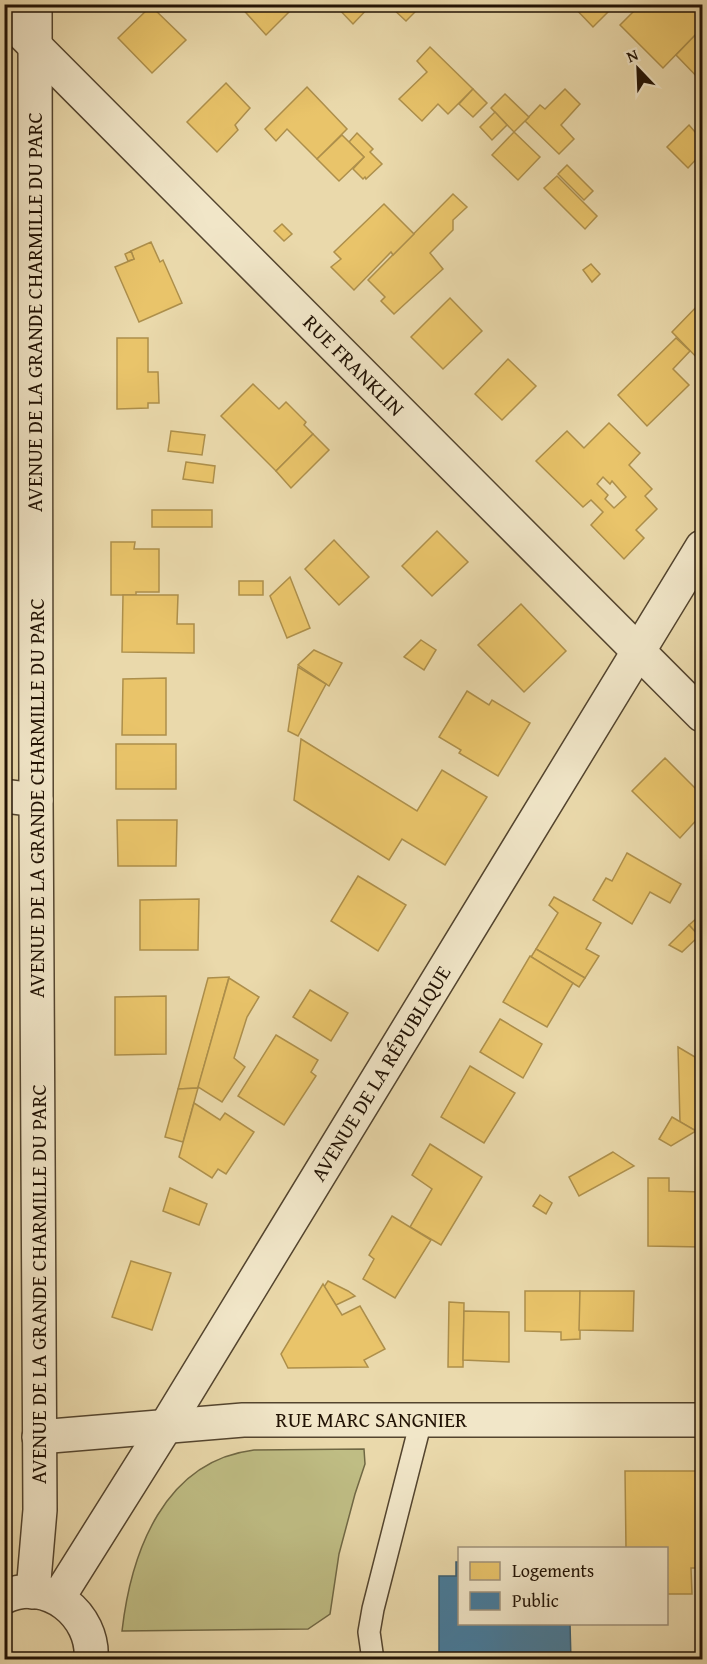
<svg xmlns="http://www.w3.org/2000/svg" width="707" height="1664" viewBox="0 0 707 1664" font-family="'Gentium Book Plus',serif">
	<style>
		.green { fill: #bfbd84; stroke: #706844; stroke-width: 1.5 }
		.homes { fill: #e9c46a; stroke: #ad8f4b; stroke-width: 1.5; fill-rule: evenodd }
		.public { fill: #457b9d; stroke: #3a5c6f; stroke-width: 1.5 }
		.lines { fill: none; stroke-linecap: round; stroke-linejoin: round }
		.service-casing { stroke: #53442e; stroke-width: 24 }
		.minor-casing { stroke: #53442e; stroke-width: 36 }
		.service { stroke: #f1e6c8; stroke-width: 21 }
		.minor { stroke: #f1e6c8; stroke-width: 33 }
		.labels { text-anchor: middle; stroke-width: 6; stroke-linejoin: round; paint-order: stroke }
		.street-label { font-size: 21px; fill: #211204; stroke: #f1e6c8 }
	</style>
	<rect width="100%" height="100%" fill="#ead9ab"/>
	<filter id="stains"><feTurbulence type="fractalNoise" baseFrequency=".00333" numOctaves="4"/><feColorMatrix values="0 0 0 0 .2 0 0 0 0 .09 0 0 0 0 .02 0 0 0 .5 -.17"/></filter>
	<radialGradient id="worn" r=".72"><stop offset=".6" stop-color="#630" stop-opacity="0"/><stop offset="1" stop-color="#630" stop-opacity=".3"/></radialGradient>
	<g class="green">
		<path d="M364,1449L365,1464L355,1494L339,1554L330,1614L308,1629L122,1631C131,1552 164,1461 254,1450Z"/>
		<polygon points="123,1653 309,1653 318,1659 123,1660"/>
	</g>
	<g class="homes">
		<polygon points="238,4 297,4 266,35"/>
		<polygon points="334,4 372,4 353,24"/>
		<polygon points="395,4 418,4 420,7 406,21 392,8"/>
		<polygon points="571,4 616,4 593,27"/>
		<polygon points="641,4 681,4 686,10 691,5 702,17 702,28 663,68 620,25"/>
		<polygon points="151,6 186,40 152,73 118,38"/>
		<polygon points="702,28 702,82 676,55"/>
		<polygon points="430,47 473,89 448,114 438,104 422,121 399,99 427,72 417,61"/>
		<polygon points="226,83 250,108 235,125 238,130 217,152 187,122"/>
		<polygon points="307,87 347,129 317,159 287,129 276,141 265,129"/>
		<polygon points="473,89 487,103 473,117 459,104"/>
		<polygon points="565,89 580,104 561,125 574,139 559,154 525,121 540,105 545,109"/>
		<polygon points="505,94 529,117 514,132 491,108"/>
		<polygon points="495,112 507,125 492,140 480,127"/>
		<polygon points="689,125 702,140 702,153 688,168 667,147"/>
		<polygon points="514,132 540,157 518,180 492,155"/>
		<polygon points="357,133 373,149 370,152 382,164 366,179 365,177 363,179 353,169 364,157 349,142"/>
		<polygon points="342,135 364,157 339,181 317,159"/>
		<polygon points="567,165 593,191 584,200 558,174"/>
		<polygon points="557,176 597,216 585,229 544,188"/>
		<polygon points="453,194 467,207 453,220 453,230 430,253 443,269 394,314 381,301 385,297 368,280"/>
		<polygon points="384,204 414,234 393,255 391,252 354,290 331,267 341,259 334,252"/>
		<polygon points="282,224 292,234 284,241 274,231"/>
		<polygon points="151,242 160,262 163,260 182,303 139,322 115,267 134,259 131,251"/>
		<polygon points="131,251 134,259 128,261 125,254"/>
		<polygon points="591,264 600,274 592,282 583,270"/>
		<polygon points="450,298 482,331 443,369 411,337"/>
		<polygon points="702,301 702,363 672,332"/>
		<polygon points="117,338 148,338 148,372 158,372 159,403 148,403 148,408 117,409"/>
		<polygon points="676,338 690,351 673,369 689,385 647,426 618,395"/>
		<polygon points="508,359 536,386 502,420 475,394"/>
		<polygon points="253,384 279,409 286,402 306,422 304,425 313,434 276,471 221,416"/>
		<path d="M609,423L640,453L629,465L652,489L645,496L657,509L636,530L644,538L624,559L591,525L603,512L591,500L583,507L536,461L567,431L584,448ZM603,477L610,484L612,481L626,497L614,508L605,499L608,495L597,484Z"/>
		<polygon points="171,431 205,435 202,455 168,451"/>
		<polygon points="313,434 329,450 291,488 276,471"/>
		<polygon points="186,462 215,466 213,483 183,479"/>
		<rect x="152" y="510" width="60" height="17"/>
		<polygon points="437,531 468,562 432,596 402,566"/>
		<polygon points="334,540 369,577 339,605 305,569"/>
		<polygon points="111,542 135,542 134,549 159,549 159,592 136,592 136,595 111,595"/>
		<polygon points="290,577 310,628 287,638 270,596"/>
		<rect x="239" y="581" width="24" height="14"/>
		<polygon points="123,595 178,595 177,624 194,624 194,653 122,652"/>
		<polygon points="521,604 566,651 524,692 478,645"/>
		<polygon points="421,640 436,650 424,670 404,657"/>
		<polygon points="314,650 342,663 329,686 298,665"/>
		<polygon points="298,667 326,684 298,736 288,731"/>
		<polygon points="166,678 166,735 122,735 123,679"/>
		<polygon points="467,691 489,705 492,700 530,723 498,776 459,753 461,750 439,737"/>
		<polygon points="301,739 417,811 442,770 487,797 445,865 402,839 389,860 294,800"/>
		<rect x="116" y="744" width="60" height="45"/>
		<polygon points="665,758 702,795 702,814 680,838 632,791"/>
		<polygon points="117,820 177,820 176,866 118,866"/>
		<polygon points="627,853 681,884 670,903 650,892 632,924 593,900 606,878 612,881"/>
		<polygon points="358,876 406,905 378,951 331,921"/>
		<polygon points="554,897 601,923 586,949 599,956 585,978 536,949 558,913 549,905"/>
		<polygon points="199,899 198,950 140,950 140,900"/>
		<polygon points="699,916 702,920 702,933 699,936 689,925"/>
		<polygon points="689,925 699,936 682,952 669,945"/>
		<polygon points="536,949 585,978 579,987 531,957"/>
		<polygon points="530,956 573,983 547,1027 503,1002"/>
		<polygon points="229,977 198,1088 178,1089 208,978"/>
		<polygon points="229,978 259,997 247,1017 234,1058 245,1067 222,1102 198,1087"/>
		<polygon points="310,990 348,1013 331,1041 293,1017"/>
		<polygon points="166,996 166,1054 115,1055 115,997"/>
		<polygon points="500,1019 542,1044 523,1078 480,1052"/>
		<polygon points="276,1035 318,1060 311,1072 316,1076 284,1125 238,1096"/>
		<polygon points="678,1047 695,1057 696,1131 680,1122"/>
		<polygon points="470,1066 515,1093 484,1143 441,1117"/>
		<polygon points="198,1088 183,1142 165,1137 178,1089"/>
		<polygon points="194,1103 220,1120 225,1113 254,1132 226,1174 218,1169 212,1178 179,1157"/>
		<polygon points="672,1117 696,1131 671,1146 659,1139"/>
		<polygon points="430,1144 482,1177 441,1245 410,1227 432,1189 412,1175"/>
		<polygon points="613,1152 634,1166 579,1196 569,1177"/>
		<polygon points="648,1178 669,1178 669,1191 702,1192 702,1271 702,1247 648,1246"/>
		<polygon points="170,1188 207,1204 199,1225 163,1211"/>
		<polygon points="540,1195 552,1203 546,1214 533,1206"/>
		<polygon points="392,1216 431,1240 395,1298 363,1279 374,1259 369,1255"/>
		<polygon points="131,1261 171,1273 152,1330 112,1317"/>
		<polygon points="328,1281 348,1291 355,1296 336,1305 324,1287"/>
		<polygon points="323,1284 342,1315 360,1306 385,1349 364,1360 368,1367 288,1368 281,1354"/>
		<polygon points="525,1291 580,1291 580,1339 561,1340 561,1332 525,1331"/>
		<polygon points="580,1291 634,1291 633,1331 579,1330"/>
		<polygon points="449,1302 464,1303 463,1367 448,1367"/>
		<polygon points="464,1311 509,1312 509,1362 463,1360"/>
		<polygon points="625,1471 702,1471 702,1582 702,1568 691,1568 692,1594 666,1594 666,1548 626,1548"/>
	</g>
	<polygon class="public" points="456,1562 460,1562 460,1624 570,1624 571,1660 439,1660 439,1576 456,1576"/>
	<g class="lines">
		<g class="service-casing">
			<polyline id="service" points="373,1660 369,1632 373,1609 421,1421"/>
		</g>
		<g class="minor-casing">
			<g id="minor">
				<path id="s1" d="M4,15L702,715"/>
				<polyline points="4,796 36,800"/>
				<path id="s2" d="M39,1437L243,1420H702"/>
				<polyline points="33,1592 40,1510 36,800 35,4"/>
				<path d="M4,1597C47,1576 95,1615 91,1660"/>
				<path id="s3" d="M58,1598L166,1426L702,547"/>
			</g>
		</g>
		<use href="#service" class="service"/>
		<use href="#minor" class="minor"/>
	</g>
	<g class="labels">
		<g class="street-label">
			<text transform="translate(35 312) rotate(-90)" y="7">AVENUE DE LA GRANDE CHARMILLE DU PARC</text>
			<text dy="7" stroke="none"><textPath href="#s1" startOffset="495">RUE FRANKLIN</textPath></text>
			<text transform="translate(37 798) rotate(-90)" y="7">AVENUE DE LA GRANDE CHARMILLE DU PARC</text>
			<text dy="7" stroke="none"><textPath href="#s3" startOffset="616">AVENUE DE LA RÉPUBLIQUE</textPath></text>
			<text transform="translate(39 1284) rotate(-90)" y="7">AVENUE DE LA GRANDE CHARMILLE DU PARC</text>
			<text dy="7" stroke="none"><textPath href="#s2" startOffset="333">RUE MARC SANGNIER</textPath></text>
		</g>
	</g>
	<rect width="707" height="1664" fill="none" stroke="#ead9ab" stroke-width="24"/>
	<rect x="6" y="6" width="695" height="1652" fill="none" stroke="#211204" stroke-width="3"/>
	<rect x="12" y="12" width="683" height="1640" fill="none" stroke="#211204" stroke-width="1.5"/>
	<rect x="458" y="1547" width="210" height="78" fill="#f1e6c8" stroke="#9e917a" stroke-width="1.5"/>
	<rect x="470" y="1562" width="30" height="18" fill="#e9c46a" stroke="#9e917a" stroke-width="1.5"/>
	<text x="512" y="1577" font-size="18" fill="#211204">Logements</text>
	<rect x="470" y="1592" width="30" height="18" fill="#457b9d" stroke="#9e917a" stroke-width="1.5"/>
	<text x="512" y="1607" font-size="18" fill="#211204">Public</text>
	<g transform="translate(638 69) rotate(337)" stroke="#f1e6c8" stroke-width="4.5" paint-order="stroke">
	<path d="M0-4.5L10 22L0 15L-10 22Z" fill="#211204"/>
	<text y="-9" font-size="16" font-weight="bold" text-anchor="middle" fill="#211204">N</text>
	</g>
	<rect width="100%" height="100%" filter="url(#stains)"/>
	<rect width="100%" height="100%" fill="url(#worn)"/>
</svg>
